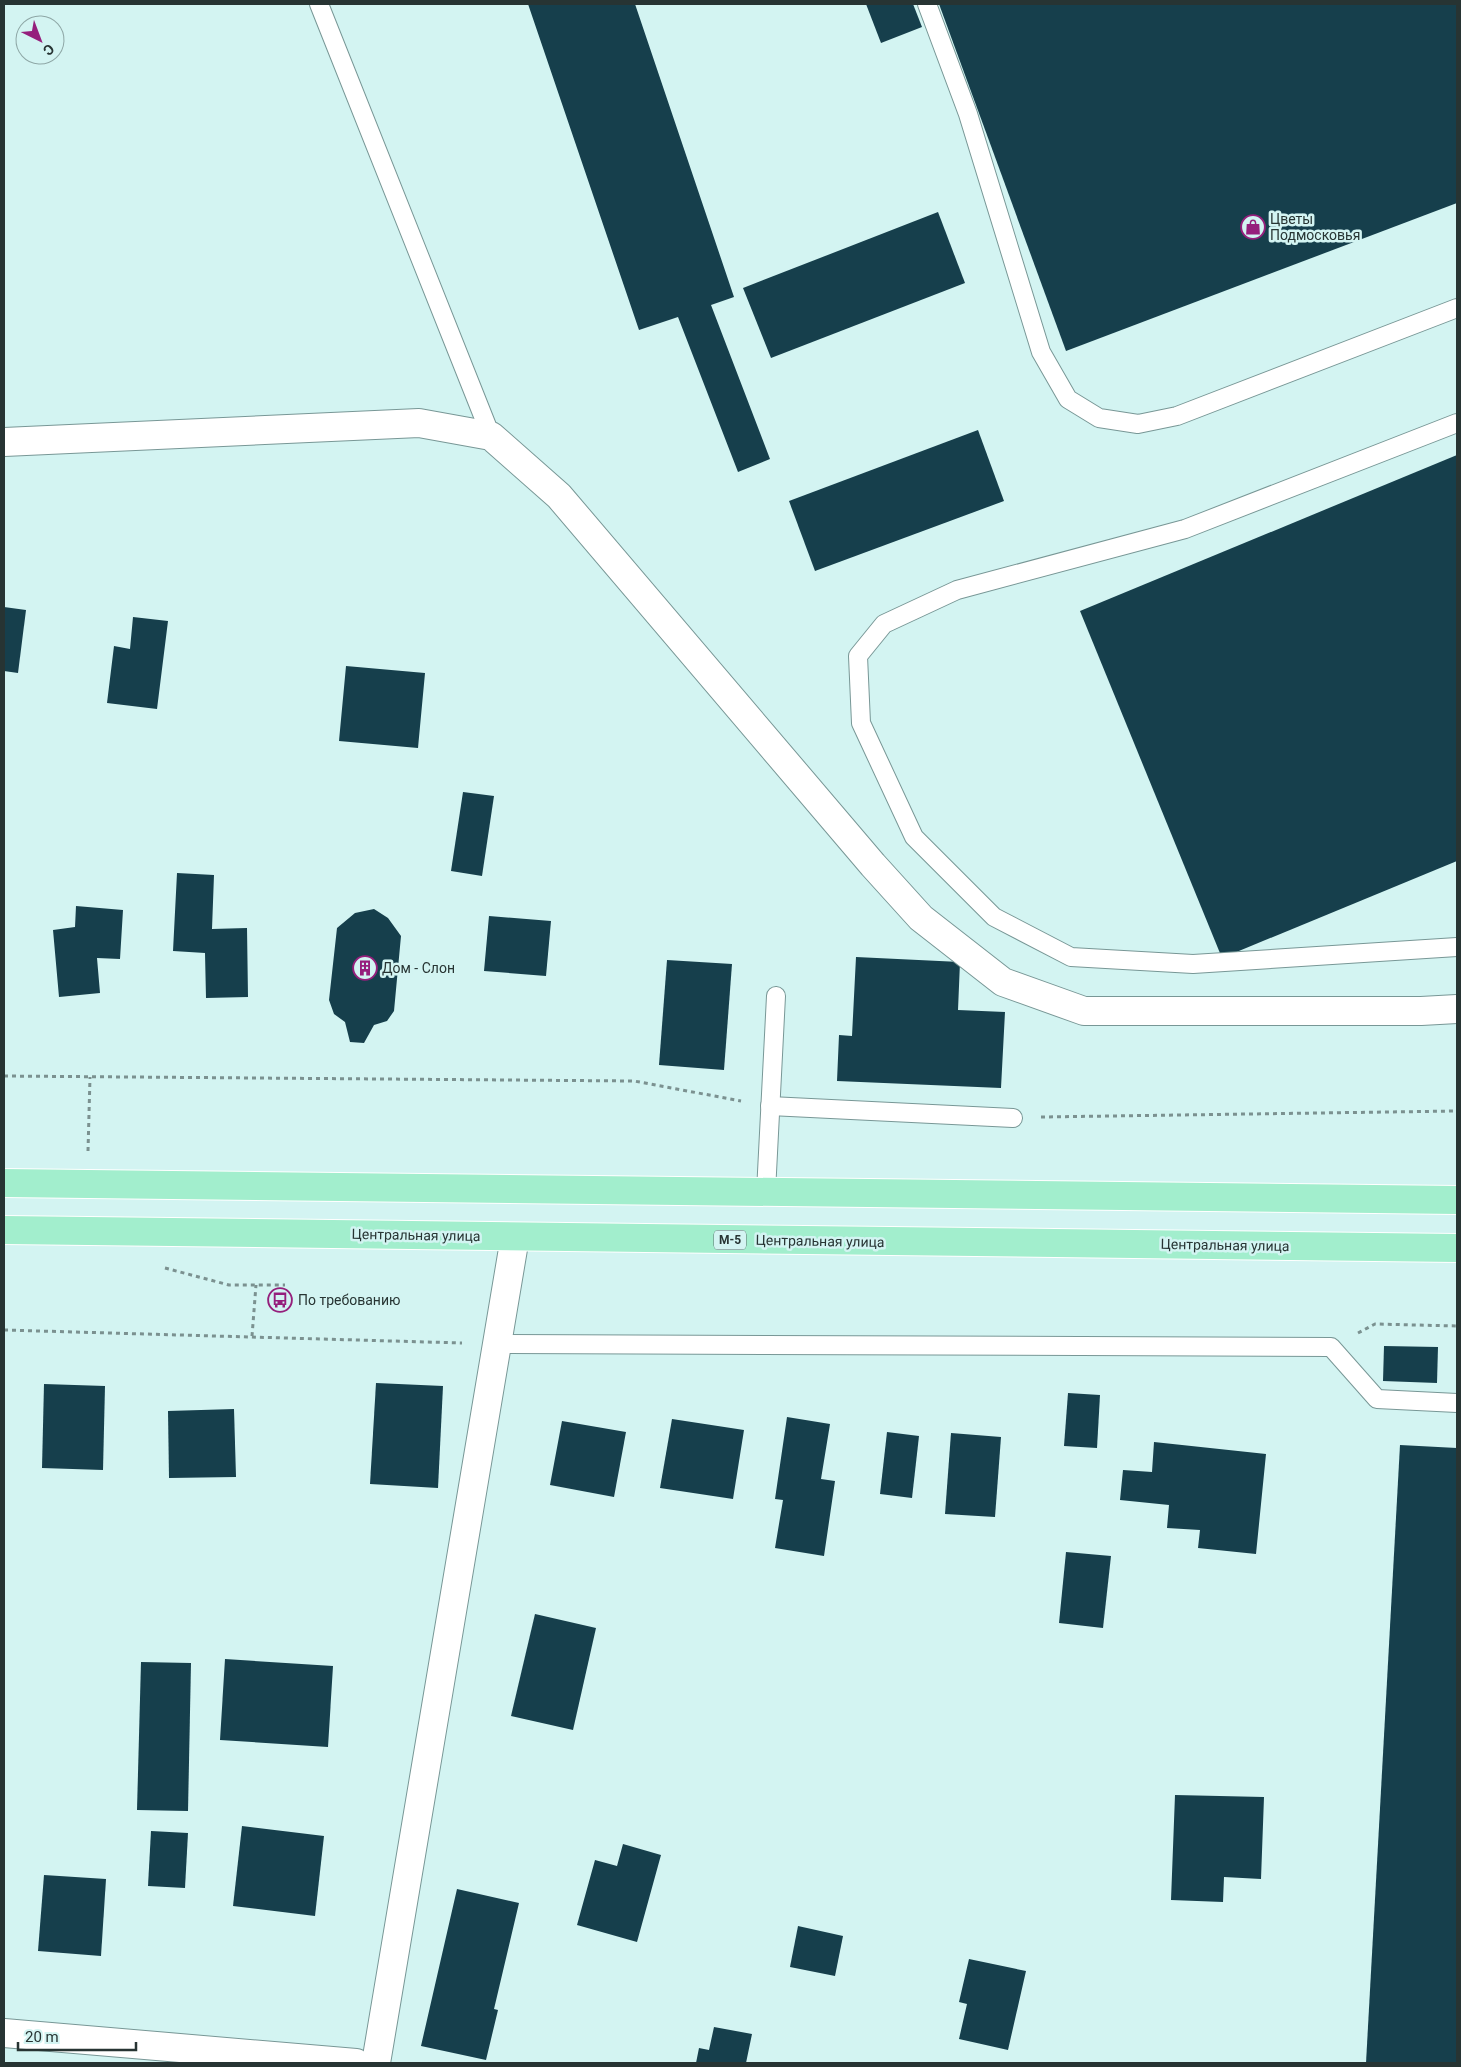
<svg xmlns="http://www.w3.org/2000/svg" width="1461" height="2067" viewBox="0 0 1461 2067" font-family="Roboto,sans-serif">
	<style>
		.building { fill: #163f4c }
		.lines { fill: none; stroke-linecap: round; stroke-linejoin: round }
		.lane-casing { stroke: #789796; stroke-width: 20 }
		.street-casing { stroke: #789796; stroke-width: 30 }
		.primary-casing { stroke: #fff; stroke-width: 30 }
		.path { stroke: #7b9190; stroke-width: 3; stroke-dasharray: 4 4; stroke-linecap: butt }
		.lane { stroke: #fff; stroke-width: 18 }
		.street { stroke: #fff; stroke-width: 28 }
		.primary { stroke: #a2eecd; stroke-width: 28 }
		.labels { text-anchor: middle; stroke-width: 5; stroke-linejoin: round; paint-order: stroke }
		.shield { fill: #d3f4f2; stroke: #5b6e6c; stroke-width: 1 }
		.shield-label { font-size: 12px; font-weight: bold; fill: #273433 }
		.poi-label { font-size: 14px; fill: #273433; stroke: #d3f4f2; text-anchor: start }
		.street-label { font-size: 14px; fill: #273433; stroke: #d3f4f2 }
	</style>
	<rect width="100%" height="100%" fill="#d3f4f2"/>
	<g class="building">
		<polygon points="528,4 635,4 734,297 711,305 770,459 738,472 678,317 639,330"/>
		<polygon points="866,4 913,4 922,27 881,43"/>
		<polygon points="939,4 1457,4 1457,203 1066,351"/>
		<polygon points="938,212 965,283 771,358 743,288"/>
		<polygon points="978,430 1004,501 815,571 789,501"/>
		<polygon points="1457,455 1457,861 1222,958 1080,611"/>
		<polygon points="4,607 26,610 18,673 4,671"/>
		<polygon points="133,617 168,621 157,709 107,703 114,646 130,649"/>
		<polygon points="346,666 425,673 418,748 339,741"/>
		<polygon points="463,792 494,796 482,876 451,871"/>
		<polygon points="177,873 214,875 212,929 247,928 248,997 206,998 205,953 173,951"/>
		<polygon points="76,906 123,910 120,959 97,958 100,993 59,997 53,930 75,927"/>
		<polygon points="374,909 388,918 401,936 394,1011 387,1021 374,1025 364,1043 350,1042 345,1022 334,1014 329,1000 337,928 355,913"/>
		<polygon points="489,916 551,921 546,976 484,971"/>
		<polygon points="856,957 960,962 958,1010 1005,1012 1001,1088 837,1081 839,1035 852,1036"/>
		<polygon points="667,960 732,964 724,1070 659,1065"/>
		<polygon points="1384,1346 1438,1347 1437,1383 1383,1381"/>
		<polygon points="376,1383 443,1386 438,1488 370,1484"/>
		<polygon points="44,1384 105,1386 103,1470 42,1468"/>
		<polygon points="1068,1393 1100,1395 1097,1448 1064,1446"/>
		<polygon points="234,1409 236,1477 169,1478 168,1411"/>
		<polygon points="787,1417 830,1424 821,1479 835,1481 824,1556 775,1548 783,1500 775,1499"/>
		<polygon points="672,1419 744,1430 733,1499 660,1488"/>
		<polygon points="562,1421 626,1432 614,1497 550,1485"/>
		<polygon points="887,1432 919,1436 912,1498 880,1494"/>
		<polygon points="951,1433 1001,1437 995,1517 945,1514"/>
		<polygon points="1154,1442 1266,1454 1256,1554 1198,1548 1200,1530 1167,1528 1169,1505 1120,1500 1123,1470 1152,1472"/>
		<polygon points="1400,1445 1457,1448 1457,2063 1366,2063"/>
		<polygon points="1066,1552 1111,1556 1103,1628 1059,1623"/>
		<polygon points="535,1614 596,1628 573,1730 511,1716"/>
		<polygon points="225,1659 333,1666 328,1747 220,1740"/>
		<polygon points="141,1662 191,1663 188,1811 137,1810"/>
		<polygon points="1175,1795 1264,1797 1261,1879 1224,1877 1223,1902 1171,1900"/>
		<polygon points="242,1826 324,1836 315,1916 233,1906"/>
		<polygon points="151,1831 188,1833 185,1888 148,1886"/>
		<polygon points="623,1844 661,1855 637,1942 577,1925 595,1860 617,1866"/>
		<polygon points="44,1875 106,1879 101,1956 38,1951"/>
		<polygon points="457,1889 519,1903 494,2009 498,2010 486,2060 421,2046"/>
		<polygon points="798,1926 843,1936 835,1976 790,1967"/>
		<polygon points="969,1959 1026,1971 1008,2050 959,2039 967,2004 959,2002"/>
		<polygon points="714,2027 752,2034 746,2063 696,2063 699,2048 709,2050"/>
	</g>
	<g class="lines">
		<g class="lane-casing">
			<g id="lane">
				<polyline points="319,4 491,436"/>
				<polyline points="927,4 968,114 1041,352 1068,399 1099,418 1138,424 1177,416 1457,308"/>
				<polyline points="1457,423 1185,529 957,590 884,624 858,656 861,723 914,837 994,917 1071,957 1193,964 1457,947"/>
				<polyline points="770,1106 1013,1118"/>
				<polyline points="766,1192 776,996"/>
				<polyline points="498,1344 1331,1347 1377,1399 1457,1403"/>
			</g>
		</g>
		<g class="street-casing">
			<g id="street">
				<polyline points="4,442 419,423 491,436 559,496 873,865 921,918 1003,982 1084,1011 1421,1011 1457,1009"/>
				<polyline points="4,2033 356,2063"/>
				<polyline points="376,2063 515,1237"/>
			</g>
		</g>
		<g class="primary-casing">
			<g id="primary">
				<polyline points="4,1183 1457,1200"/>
				<polyline points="4,1230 1457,1248"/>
			</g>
		</g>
		<g class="path">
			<polyline points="4,1076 634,1081 741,1101"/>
			<polyline points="1041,1117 1457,1111"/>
			<polyline points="88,1151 90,1077"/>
			<polyline points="165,1268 229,1285 285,1285"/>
			<polyline points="4,1330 462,1343"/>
			<polyline points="1358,1333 1375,1324 1457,1326"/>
			<polyline points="252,1336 256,1285"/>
		</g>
		<use href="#lane" class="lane"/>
		<use href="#street" class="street"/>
		<use href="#primary" class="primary"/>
	</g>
	<defs>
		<g id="shop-ring" transform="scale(1.25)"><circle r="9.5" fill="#d3f4f2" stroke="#951f7c" stroke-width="1.5"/><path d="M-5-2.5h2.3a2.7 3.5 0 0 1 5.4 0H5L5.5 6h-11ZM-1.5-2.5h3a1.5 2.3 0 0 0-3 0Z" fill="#951f7c"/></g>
		<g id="building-ring" transform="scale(1.25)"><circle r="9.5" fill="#d3f4f2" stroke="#951f7c" stroke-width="1.5"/><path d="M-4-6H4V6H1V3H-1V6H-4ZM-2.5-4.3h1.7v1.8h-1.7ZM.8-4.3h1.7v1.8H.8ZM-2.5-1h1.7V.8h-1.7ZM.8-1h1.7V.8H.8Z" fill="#951f7c"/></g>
		<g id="bus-ring" transform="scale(1.25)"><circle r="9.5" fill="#d3f4f2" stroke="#951f7c" stroke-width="1.5"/><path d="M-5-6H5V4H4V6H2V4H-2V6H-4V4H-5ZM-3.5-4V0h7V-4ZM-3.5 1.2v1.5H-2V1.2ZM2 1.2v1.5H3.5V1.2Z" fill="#951f7c"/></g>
	</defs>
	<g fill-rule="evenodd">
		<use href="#shop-ring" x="1253" y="227"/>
		<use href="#building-ring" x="365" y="968"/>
		<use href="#bus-ring" x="280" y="1300"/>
	</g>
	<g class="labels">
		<rect class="shield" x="714" y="1230.5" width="32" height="19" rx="4"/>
		<g class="shield-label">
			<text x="730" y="1244">М-5</text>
		</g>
		<g class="poi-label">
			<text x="1270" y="224">Цветы<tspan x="1270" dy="16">Подмосковья</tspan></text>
			<text x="382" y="973">Дом - Слон</text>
			<text x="298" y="1305">По требованию</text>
		</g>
		<g class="street-label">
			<text transform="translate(416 1235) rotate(1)" y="5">Центральная улица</text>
			<text transform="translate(820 1241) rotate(1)" y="5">Центральная улица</text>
			<text transform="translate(1225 1245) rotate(1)" y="5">Центральная улица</text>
		</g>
	</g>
	<rect width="1461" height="2067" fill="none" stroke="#273433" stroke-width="10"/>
	<g transform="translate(40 40) rotate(138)"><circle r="24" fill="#d3f4f2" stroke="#8ea7a6"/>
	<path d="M0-4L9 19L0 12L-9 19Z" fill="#951f7c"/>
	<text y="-8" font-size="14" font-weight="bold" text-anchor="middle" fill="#273433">С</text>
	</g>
	<path d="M18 2042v8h118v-8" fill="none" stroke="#273433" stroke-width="2.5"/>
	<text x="25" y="2042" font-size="15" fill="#273433" stroke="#d3f4f2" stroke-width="4" paint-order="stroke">20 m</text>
</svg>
